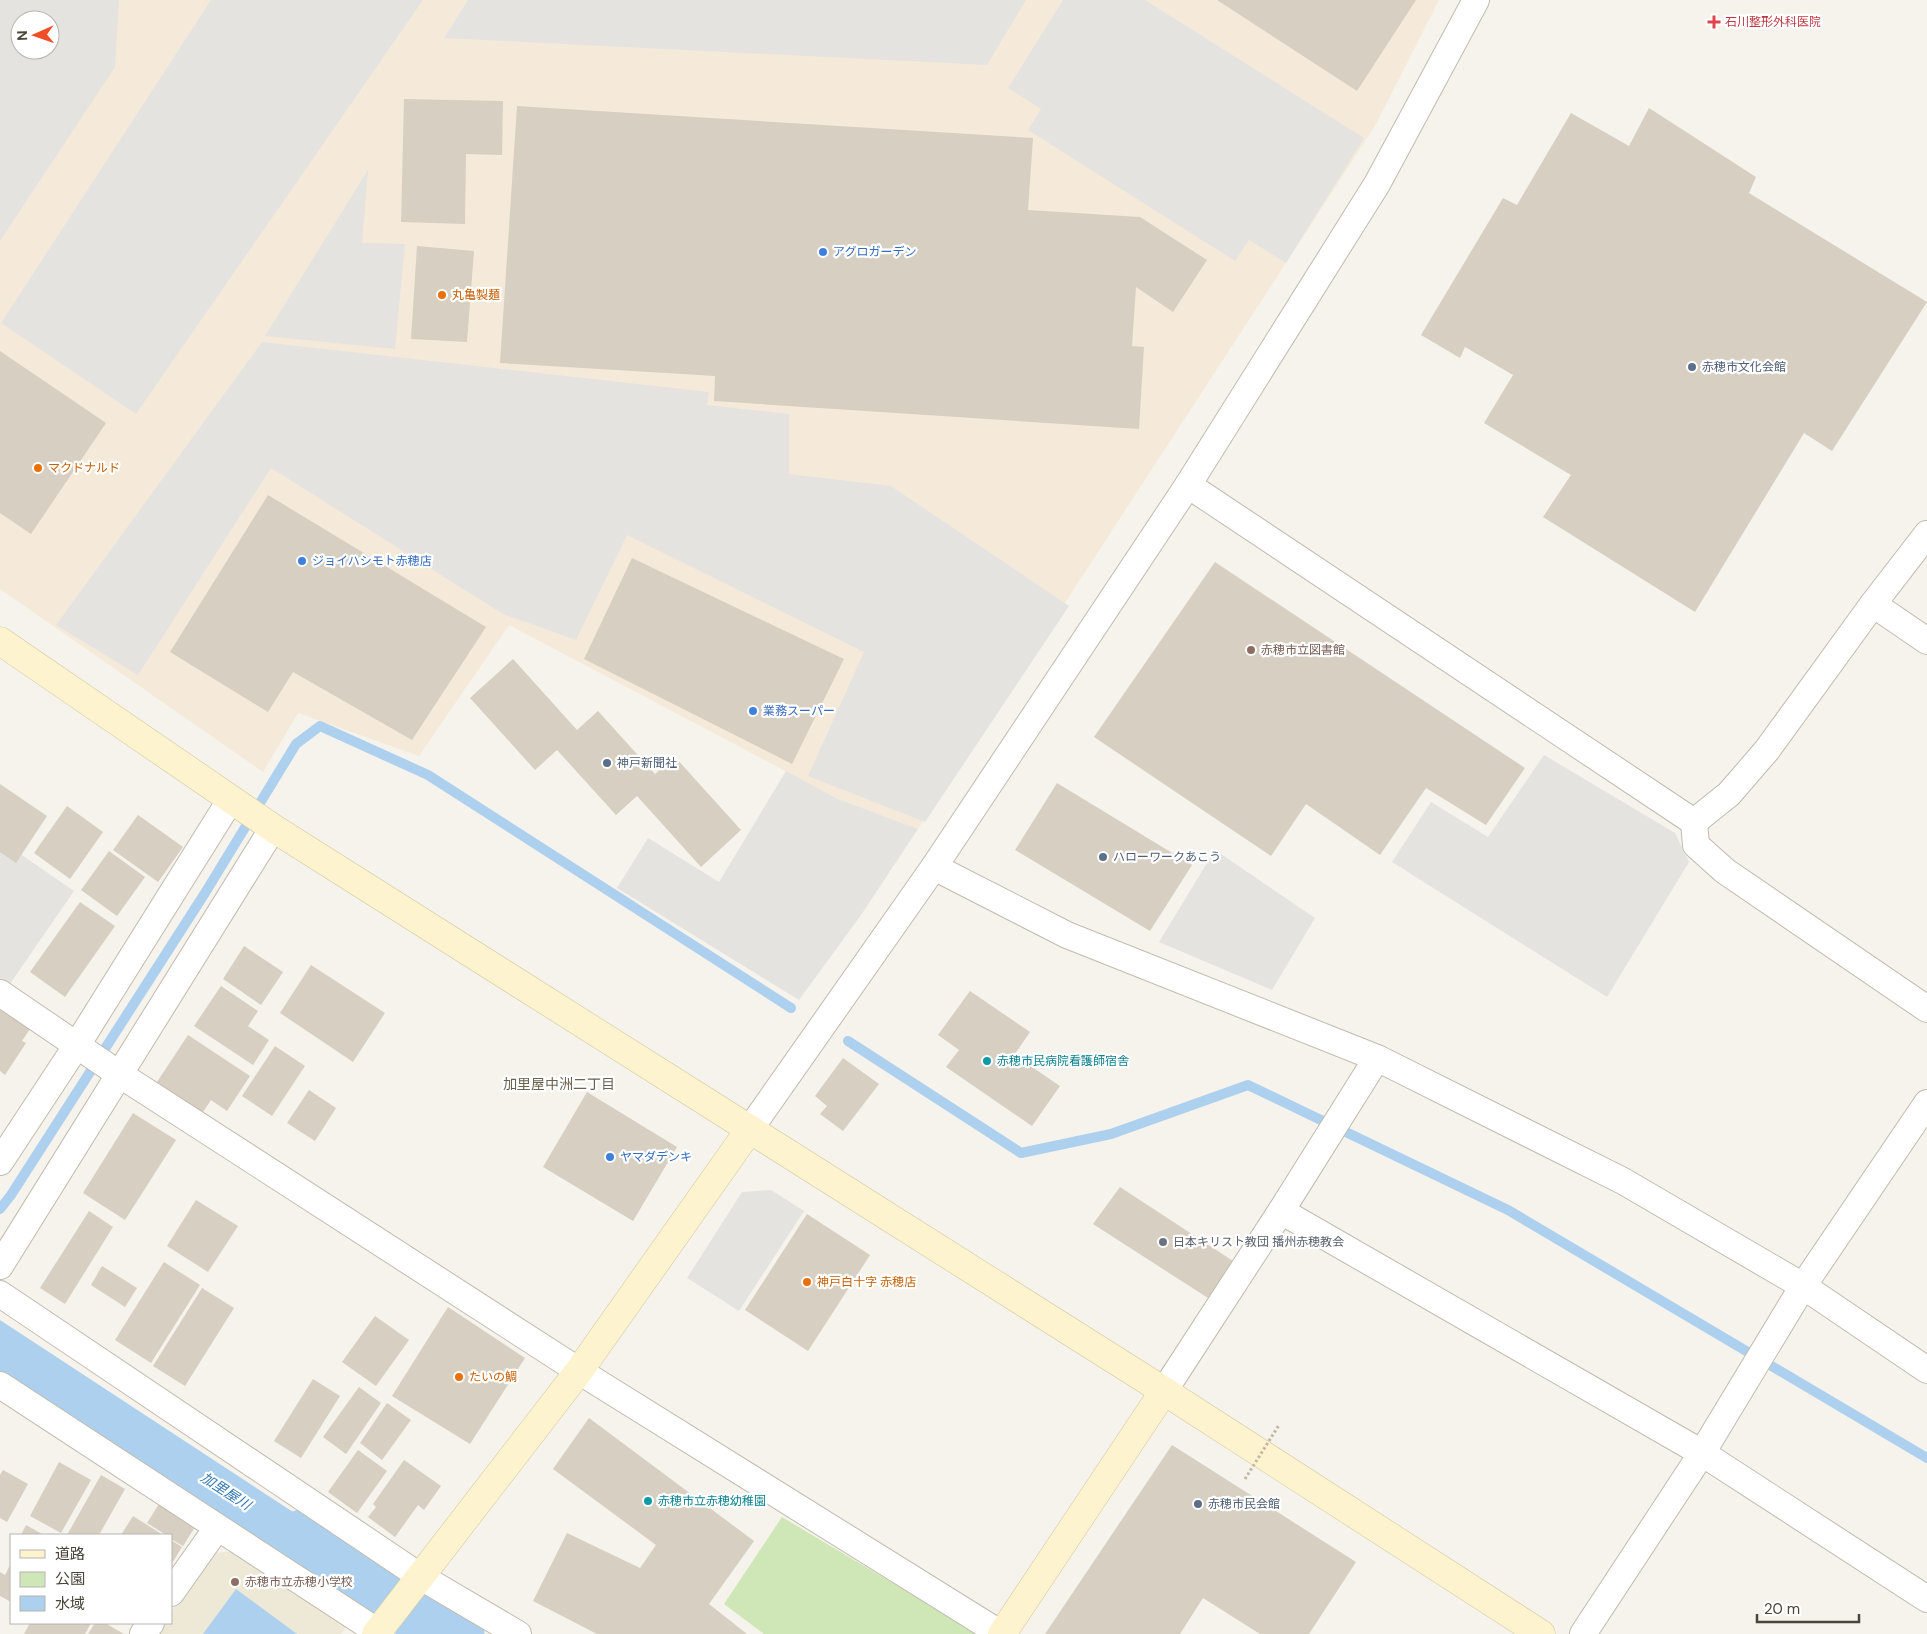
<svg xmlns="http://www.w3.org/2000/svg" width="1927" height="1634" viewBox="0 0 1927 1634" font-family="'DM Sans','Noto Sans JP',sans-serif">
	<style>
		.commercial { fill: #f5ead9; fill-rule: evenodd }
		.education { fill: #eee8d6 }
		.green { fill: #cfe7b7 }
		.parking { fill: #e4e3e0; fill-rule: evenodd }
		.water { fill: #acd0ee }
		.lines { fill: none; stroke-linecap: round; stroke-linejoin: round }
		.stream { stroke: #acd0ee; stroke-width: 10 }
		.river { stroke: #acd0ee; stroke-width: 61 }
		.building { fill: #d7cfc1 }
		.street-casing { stroke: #c1bbae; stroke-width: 28 }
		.secondary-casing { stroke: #d3c79d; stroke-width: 29 }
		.street { stroke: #fff; stroke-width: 26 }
		.secondary { stroke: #fdf3ce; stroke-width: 28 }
		.path-bridge { stroke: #c2b7a0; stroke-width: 3; stroke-dasharray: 2.5 2.5; stroke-linecap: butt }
		.health-dot { fill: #e0444e; stroke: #fff; stroke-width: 2 }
		.shop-dot { fill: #3f7fe0; stroke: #fff; stroke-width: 2 }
		.food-dot { fill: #e8710a; stroke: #fff; stroke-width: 2 }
		.service-dot { fill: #5c6f8a; stroke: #fff; stroke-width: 2 }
		.education-dot { fill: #8d6e63; stroke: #fff; stroke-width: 2 }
		.culture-dot { fill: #0f9aa8; stroke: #fff; stroke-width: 2 }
		.worship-dot { fill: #6b7280; stroke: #fff; stroke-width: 2 }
		.labels { text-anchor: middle; stroke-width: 4.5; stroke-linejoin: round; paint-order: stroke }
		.health-label { font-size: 12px; fill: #be3a42; stroke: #fff; text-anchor: start }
		.shop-label { font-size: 12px; fill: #366cbe; stroke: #fff; text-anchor: start }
		.food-label { font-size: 12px; fill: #c56008; stroke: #fff; text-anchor: start }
		.service-label { font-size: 12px; fill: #4e5e75; stroke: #fff; text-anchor: start }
		.education-label { font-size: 12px; fill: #785e54; stroke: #fff; text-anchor: start }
		.culture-label { font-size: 12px; fill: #0d838f; stroke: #fff; text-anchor: start }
		.worship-label { font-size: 12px; fill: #5b616d; stroke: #fff; text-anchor: start }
		.neighbourhood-label { font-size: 14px; fill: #6c6251; stroke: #fff }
		.water-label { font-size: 14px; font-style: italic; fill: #3579b3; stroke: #fff }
	</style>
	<rect width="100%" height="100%" fill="#f5f3ec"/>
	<path class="commercial" d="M0,0H1439L1375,126L918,829L838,799L509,625L419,756L298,713L263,772L0,589ZM20,20H50V50H20Z"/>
	<polygon class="education" points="230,1552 347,1626 341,1634 157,1634 164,1623 171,1623 171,1612 211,1553"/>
	<polygon class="green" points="782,1517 978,1634 764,1634 724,1604"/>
	<g class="parking">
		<path d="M0,0H119L115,67L0,241ZM20,20H50V50H20Z"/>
		<polygon points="211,0 423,0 136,414 1,323"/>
		<polygon points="468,0 1026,0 987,65 444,38"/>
		<polygon points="1063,0 1145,0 1364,138 1286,263 1249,240 1235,261 1028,130 1041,109 1008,88"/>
		<polygon points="368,170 362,243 405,244 395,349 265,336"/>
		<polygon points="262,342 709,392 707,405 789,414 789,474 891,486 1069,606 925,822 808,776 864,652 627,535 576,640 503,614 271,468 138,675 56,625"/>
		<polygon points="1544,755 1675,833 1689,862 1607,997 1392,862 1431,802 1488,837"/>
		<polygon points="786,771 838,799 918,829 861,915 799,1000 617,888 648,838 719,882"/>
		<polygon points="0,840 74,891 5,991 0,987"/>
		<polygon points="1215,850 1315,918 1272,990 1159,942"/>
		<polygon points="771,1190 804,1211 739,1311 687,1278 742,1192"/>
	</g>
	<g class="water">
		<polygon points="0,1320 377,1567 381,1577 358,1607 0,1378"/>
		<polygon points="236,1589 297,1634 203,1634"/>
		<polygon points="438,1611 477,1634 421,1633"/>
	</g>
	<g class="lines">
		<g class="stream">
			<polyline points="848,1041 1021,1153 1111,1134 1248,1085 1508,1210 1927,1458"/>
			<polyline points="0,1209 11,1195 205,893 296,744 320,726 428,775 791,1008"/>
		</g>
		<polyline class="river" points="303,1540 454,1634"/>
	</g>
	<g class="building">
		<polygon points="1217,0 1416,0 1357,91"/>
		<polygon points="404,99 503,101 502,155 466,154 465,224 401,222"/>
		<polygon points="517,106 1033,138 1028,210 1140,217 1207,260 1173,312 1136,287 1132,346 1144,347 1139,429 714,401 715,376 500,363"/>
		<polygon points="1649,108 1756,177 1749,193 1927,302 1832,451 1804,433 1695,612 1543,517 1571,475 1484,423 1513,375 1465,347 1460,358 1421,335 1503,198 1517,205 1571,113 1629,146"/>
		<polygon points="417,246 474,251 467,342 411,339"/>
		<polygon points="0,351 106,423 31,534 0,513"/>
		<polygon points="268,495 486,627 412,740 293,672 268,712 170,652"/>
		<polygon points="632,558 844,659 792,764 584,659"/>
		<polygon points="1215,562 1525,768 1486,825 1426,788 1380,855 1306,804 1271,856 1094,737"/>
		<polygon points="513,659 577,730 598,711 655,774 675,757 741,830 701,867 637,796 616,815 557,750 535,770 470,698"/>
		<polygon points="1057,783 1192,865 1150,931 1015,850"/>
		<polygon points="0,784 47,816 16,863 0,852"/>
		<polygon points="67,806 103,832 70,879 34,853"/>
		<polygon points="138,815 183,847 158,882 113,850"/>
		<polygon points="109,851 145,877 117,916 81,890"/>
		<polygon points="80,902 115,926 65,997 30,972"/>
		<polygon points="244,946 283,972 261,1005 223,979"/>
		<polygon points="311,965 385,1013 353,1062 280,1013"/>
		<polygon points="221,986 258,1011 248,1026 269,1040 253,1065 194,1026"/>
		<polygon points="970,991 1030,1032 1014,1055 1060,1086 1032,1126 946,1067 959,1050 938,1035"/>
		<polygon points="0,1010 30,1029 22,1041 26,1043 5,1075 0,1071"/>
		<polygon points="188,1035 250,1076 227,1111 211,1100 201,1115 155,1085"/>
		<polygon points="275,1046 305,1066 272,1116 242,1096"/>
		<polygon points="843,1058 879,1084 843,1131 820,1114 827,1106 815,1096"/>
		<polygon points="309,1090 336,1108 315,1141 287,1123"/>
		<polygon points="587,1092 677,1147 633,1221 543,1167"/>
		<polygon points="133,1113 176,1140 125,1220 83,1193"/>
		<polygon points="1120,1187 1233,1261 1208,1298 1093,1224"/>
		<polygon points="196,1200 238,1226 208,1272 167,1246"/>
		<polygon points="89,1211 113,1227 65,1304 40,1288"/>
		<polygon points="807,1214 870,1255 808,1351 745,1310"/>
		<polygon points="164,1262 200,1285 151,1363 115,1340"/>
		<polygon points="102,1266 137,1288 125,1307 91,1285"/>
		<polygon points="202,1288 234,1308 185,1386 153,1366"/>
		<polygon points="448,1307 525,1358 470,1444 392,1396"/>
		<polygon points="375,1316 409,1340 376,1386 342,1362"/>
		<polygon points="313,1379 340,1396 301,1458 274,1441"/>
		<polygon points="359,1387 381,1403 346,1454 323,1437"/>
		<polygon points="387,1403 411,1420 382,1460 360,1443"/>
		<polygon points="589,1418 754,1541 709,1604 747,1634 597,1634 533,1601 567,1533 640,1568 656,1545 553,1469"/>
		<polygon points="1172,1445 1356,1562 1309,1634 1260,1634 1203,1598 1180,1634 1045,1634"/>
		<polygon points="358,1450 387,1471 357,1513 328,1492"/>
		<polygon points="404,1460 441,1486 424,1510 418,1505 395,1537 368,1517 376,1507 373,1504"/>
		<polygon points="59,1462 91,1480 61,1533 30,1516"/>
		<polygon points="3,1470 28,1484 7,1522 0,1518 0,1475"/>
		<polygon points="101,1475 125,1489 99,1535 67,1535"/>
		<polygon points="159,1504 195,1527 183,1546 171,1539 171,1535 166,1535 147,1523"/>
		<polygon points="133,1516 163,1535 121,1535"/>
		<polygon points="26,1525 44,1535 21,1535"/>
		<polygon points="171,1540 182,1547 171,1565"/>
		<polygon points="11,1563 11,1602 0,1596 0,1572 5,1575"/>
		<polygon points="30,1623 91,1623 85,1634 24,1634"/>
		<polygon points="95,1623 105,1623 124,1634 88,1634"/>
	</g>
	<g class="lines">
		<g class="street-casing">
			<g id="street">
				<polyline points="1188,485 1694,822"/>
				<polyline points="1873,604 1927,641"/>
				<polyline points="1694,822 1729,794 1767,750 1873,604 1927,534"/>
				<polyline points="1694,822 1696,845 1725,871 1927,1009"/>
				<polyline points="934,867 1067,935 1377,1058 1623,1181 1803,1286 1927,1370"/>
				<polyline points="0,993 119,1074 579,1371 1001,1634"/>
				<polyline points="750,1129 934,867 1188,485 1377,184 1476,0"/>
				<polyline points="0,1162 77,1045 231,799"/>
				<polyline points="1281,1211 1702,1453 1927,1599"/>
				<polyline points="0,1266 273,828"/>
				<polyline points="0,1294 421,1577 518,1634"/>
				<polyline points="0,1385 378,1632"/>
				<polyline points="1164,1391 1281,1211 1377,1058"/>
				<polyline points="171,1593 217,1528"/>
				<polyline points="143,1634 151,1623"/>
				<polyline points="1583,1634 1702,1453 1803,1286 1927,1103"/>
			</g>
		</g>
		<g class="secondary-casing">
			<g id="secondary">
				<polyline points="0,641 273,828 1164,1391 1541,1634"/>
				<polyline points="376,1634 579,1371 750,1129"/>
				<polyline points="1002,1634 1164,1391"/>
			</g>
		</g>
		<use href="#street" class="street"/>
		<use href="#secondary" class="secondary"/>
		<polyline class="path-bridge" points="1245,1479 1279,1425"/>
	</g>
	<path class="health-dot" d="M1711.5 14.5h5v5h5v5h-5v5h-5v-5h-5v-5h5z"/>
	<g class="shop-dot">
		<circle cx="823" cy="252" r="5"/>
		<circle cx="302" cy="561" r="5"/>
		<circle cx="753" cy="711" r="5"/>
		<circle cx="610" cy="1157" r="5"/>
	</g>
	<g class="food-dot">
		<circle cx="442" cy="295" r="5"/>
		<circle cx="38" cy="468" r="5"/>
		<circle cx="807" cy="1282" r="5"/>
		<circle cx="459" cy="1377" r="5"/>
	</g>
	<g class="service-dot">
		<circle cx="1692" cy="367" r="5"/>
		<circle cx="607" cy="763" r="5"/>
		<circle cx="1103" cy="857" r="5"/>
		<circle cx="1198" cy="1504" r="5"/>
	</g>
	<g class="education-dot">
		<circle cx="1251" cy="650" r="5"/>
		<circle cx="235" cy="1582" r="5"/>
	</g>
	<g class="culture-dot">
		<circle cx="987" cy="1061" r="5"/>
		<circle cx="648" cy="1501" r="5"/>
	</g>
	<circle class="worship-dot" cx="1163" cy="1242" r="5"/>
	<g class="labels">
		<g class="health-label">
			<text x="1725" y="26">石川整形外科医院</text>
		</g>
		<g class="shop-label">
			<text x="833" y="256">アグロガーデン</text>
			<text x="312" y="565">ジョイハシモト赤穂店</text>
			<text x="763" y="715">業務スーパー</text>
			<text x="620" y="1161">ヤマダデンキ</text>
		</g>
		<g class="food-label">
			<text x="452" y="299">丸亀製麺</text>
			<text x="48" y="472">マクドナルド</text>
			<text x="817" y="1286">神戸白十字 赤穂店</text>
			<text x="469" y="1381">たいの鯛</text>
		</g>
		<g class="service-label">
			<text x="1702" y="371">赤穂市文化会館</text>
			<text x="617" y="767">神戸新聞社</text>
			<text x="1113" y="861">ハローワークあこう</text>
			<text x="1208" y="1508">赤穂市民会館</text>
		</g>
		<g class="education-label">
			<text x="1261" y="654">赤穂市立図書館</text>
			<text x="245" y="1586">赤穂市立赤穂小学校</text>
		</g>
		<g class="culture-label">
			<text x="997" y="1065">赤穂市民病院看護師宿舎</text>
			<text x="658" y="1505">赤穂市立赤穂幼稚園</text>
		</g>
		<g class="worship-label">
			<text x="1173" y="1246">日本キリスト教団 播州赤穂教会</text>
		</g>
		<g class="neighbourhood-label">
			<text x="559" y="1089">加里屋中洲二丁目</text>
		</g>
		<g class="water-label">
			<text transform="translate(226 1491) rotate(33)" y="5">加里屋川</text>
		</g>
	</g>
	<rect x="10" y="1534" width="162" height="90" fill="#ffffff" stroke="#b7b4b0"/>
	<rect x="20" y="1550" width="25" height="8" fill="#fdf3ce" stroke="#b7b4b0"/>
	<text x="55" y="1559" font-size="15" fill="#4a4439">道路</text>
	<rect x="20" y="1572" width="25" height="15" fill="#cfe7b7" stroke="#b7b4b0"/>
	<text x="55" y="1584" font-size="15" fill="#4a4439">公園</text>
	<rect x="20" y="1596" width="25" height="15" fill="#acd0ee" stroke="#b7b4b0"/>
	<text x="55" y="1609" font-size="15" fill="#4a4439">水域</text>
	<g transform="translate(35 35) rotate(268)"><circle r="24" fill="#ffffff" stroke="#b7b4b0"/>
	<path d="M0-4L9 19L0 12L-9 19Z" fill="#f14e27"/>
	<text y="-8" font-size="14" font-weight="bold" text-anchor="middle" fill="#4a4439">N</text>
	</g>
	<path d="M1757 1614v8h102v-8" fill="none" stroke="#4a4439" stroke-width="2.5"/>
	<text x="1764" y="1614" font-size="15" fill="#4a4439" stroke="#ffffff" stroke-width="4" paint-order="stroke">20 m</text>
</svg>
